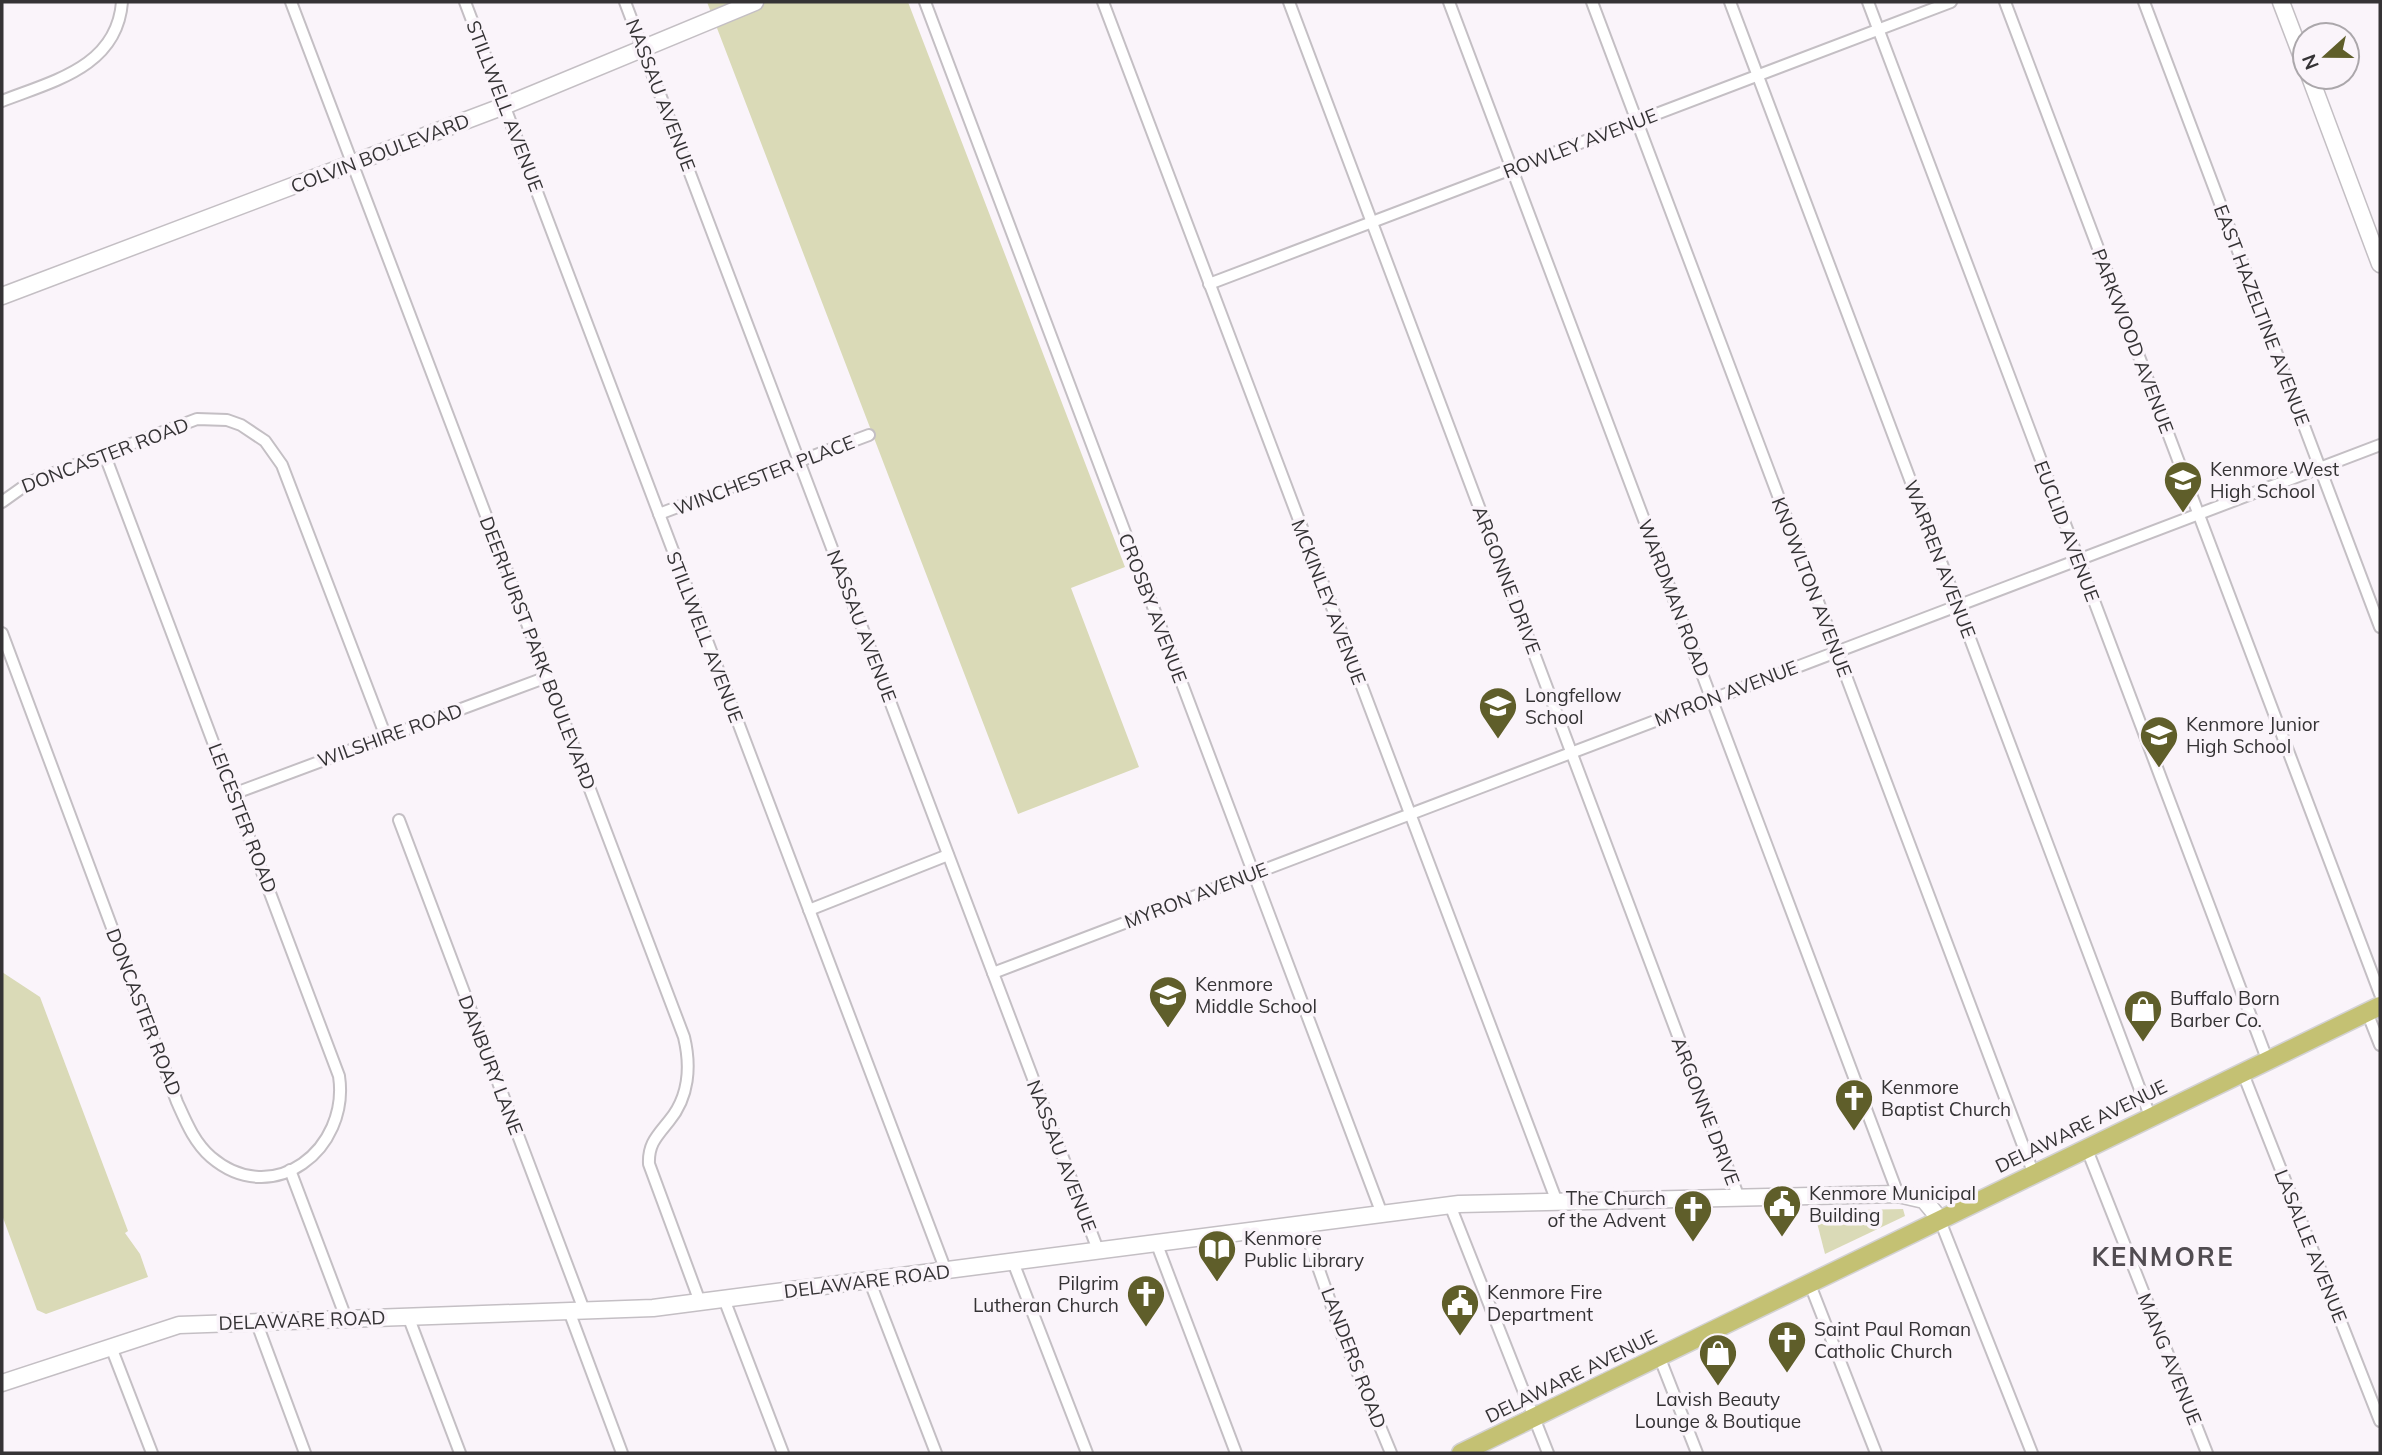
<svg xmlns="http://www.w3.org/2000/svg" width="2382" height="1455" viewBox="0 0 2382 1455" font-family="Mulish,sans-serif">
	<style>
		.green { fill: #dadab7 }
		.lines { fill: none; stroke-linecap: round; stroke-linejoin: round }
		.street-casing { stroke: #c4bfc4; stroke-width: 14 }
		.secondary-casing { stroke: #c4bfc4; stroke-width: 19 }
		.primary-casing { stroke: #d3d2d3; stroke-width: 21 }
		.street { stroke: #fff; stroke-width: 10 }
		.secondary { stroke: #fff; stroke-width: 16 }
		.primary { stroke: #c4c173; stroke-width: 18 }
		.labels { text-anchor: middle; stroke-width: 7; stroke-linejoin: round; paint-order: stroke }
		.street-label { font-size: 19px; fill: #353335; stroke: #faf4fa }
		.poi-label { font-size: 19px; fill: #353335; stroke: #faf4fa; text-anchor: start }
		.district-label { font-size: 26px; font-weight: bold; letter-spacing: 2px; fill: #514c51; stroke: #faf4fa }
	</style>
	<rect width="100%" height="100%" fill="#faf4fa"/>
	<g class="green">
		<polygon points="707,2 908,2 1125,567 1071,588 1139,767 1018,814"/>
		<polygon points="2,972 40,997 128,1231 125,1233 140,1254 148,1277 46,1314 37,1310 2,1215"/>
		<polygon points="1903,1209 1905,1216 1825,1254 1814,1211"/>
	</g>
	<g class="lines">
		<g class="street-casing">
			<g id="street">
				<path d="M291,2L684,1037C691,1066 689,1097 669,1121C657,1136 648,1144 649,1164L700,1302"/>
				<polyline points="465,2 946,1271"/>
				<polyline points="625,2 1098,1250"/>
				<polyline points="925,2 1382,1214"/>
				<polyline points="1103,2 1557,1202"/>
				<polyline points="1289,2 1739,1198"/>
				<polyline points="1449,2 1898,1194"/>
				<polyline points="1592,2 2033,1172"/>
				<polyline points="1730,2 2150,1116"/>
				<polyline points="1868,2 2267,1059"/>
				<polyline points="2005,2 2380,994"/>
				<polyline points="2144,2 2380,627"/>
				<path d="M2,101C53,81 117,67 122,2"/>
				<polyline points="1209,284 1951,2"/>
				<polyline points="2,502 30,482 197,419 227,420 241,425 265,441 282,465 386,737"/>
				<polyline points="659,514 869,435"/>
				<path d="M2,633L177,1102C186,1122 194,1142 211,1157C273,1210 350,1149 339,1076L104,453"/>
				<polyline points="233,794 547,677"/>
				<polyline points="399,820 584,1310"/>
				<polyline points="809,910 948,855"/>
				<polyline points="993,973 2380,445"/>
				<polyline points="2367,1012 2380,1045"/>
				<polyline points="2242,1071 2380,1421"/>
				<polyline points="2086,1147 2207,1453"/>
				<polyline points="290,1170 346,1318"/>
				<polyline points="1450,1205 1548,1453"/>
				<polyline points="1939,1218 2032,1453"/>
				<polyline points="1303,1224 1340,1330 1391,1453"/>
				<polyline points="1156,1242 1236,1453"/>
				<polyline points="1013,1262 1087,1453"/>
				<polyline points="870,1282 936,1453"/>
				<polyline points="1809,1282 1876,1453"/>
				<polyline points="724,1299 783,1453"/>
				<polyline points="569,1311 622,1453"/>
				<polyline points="408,1316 460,1453"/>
				<polyline points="256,1321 305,1453"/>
				<polyline points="111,1347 152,1453"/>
				<polyline points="1659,1356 1697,1453"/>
			</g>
		</g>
		<g class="secondary-casing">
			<g id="secondary">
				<polyline points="2281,2 2305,65"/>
				<polyline points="2310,77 2380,264"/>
				<polyline points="2,296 504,106 755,2"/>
				<polyline points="2,1383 179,1325 653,1308 1459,1204 1898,1194 1924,1200 1939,1218"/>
			</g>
		</g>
		<g class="primary-casing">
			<polyline id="primary" points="1461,1453 2380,1006"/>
		</g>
		<use href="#street" class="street"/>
		<use href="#secondary" class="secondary"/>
		<use href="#primary" class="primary"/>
	</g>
	<defs>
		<g id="school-pin" transform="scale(2.0125)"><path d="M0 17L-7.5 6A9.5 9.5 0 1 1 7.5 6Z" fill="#5f5e2a" stroke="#faf4fa"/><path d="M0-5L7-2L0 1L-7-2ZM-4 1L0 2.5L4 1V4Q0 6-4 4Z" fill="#fff"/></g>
		<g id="shop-pin" transform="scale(2.0125)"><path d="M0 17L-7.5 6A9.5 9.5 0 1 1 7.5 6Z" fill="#5f5e2a" stroke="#faf4fa"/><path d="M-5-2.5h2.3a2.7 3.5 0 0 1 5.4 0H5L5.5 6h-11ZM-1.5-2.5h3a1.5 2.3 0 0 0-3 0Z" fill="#fff"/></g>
		<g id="church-pin" transform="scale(2.0125)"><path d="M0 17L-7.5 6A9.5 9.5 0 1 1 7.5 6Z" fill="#5f5e2a" stroke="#faf4fa"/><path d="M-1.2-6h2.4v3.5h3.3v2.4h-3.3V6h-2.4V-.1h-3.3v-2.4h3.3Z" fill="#fff"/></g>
		<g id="civic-pin" transform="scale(2.0125)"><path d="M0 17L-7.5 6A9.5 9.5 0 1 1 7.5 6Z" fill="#5f5e2a" stroke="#faf4fa"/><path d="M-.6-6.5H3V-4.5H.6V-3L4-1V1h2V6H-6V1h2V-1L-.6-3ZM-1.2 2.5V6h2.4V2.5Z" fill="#fff"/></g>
		<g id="library-pin" transform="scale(2.0125)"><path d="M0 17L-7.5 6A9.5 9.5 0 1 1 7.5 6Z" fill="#5f5e2a" stroke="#faf4fa"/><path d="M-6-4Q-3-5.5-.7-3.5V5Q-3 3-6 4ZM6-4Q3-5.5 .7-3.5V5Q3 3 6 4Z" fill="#fff"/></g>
	</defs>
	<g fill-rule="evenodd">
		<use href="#school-pin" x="2183" y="480"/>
		<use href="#school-pin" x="1498" y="706"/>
		<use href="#school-pin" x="2159" y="735"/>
		<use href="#school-pin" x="1168" y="995"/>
		<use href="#shop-pin" x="2143" y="1009"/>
		<use href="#church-pin" x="1854" y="1098"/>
		<use href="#civic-pin" x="1782" y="1204"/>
		<use href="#church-pin" x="1693" y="1209"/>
		<use href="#library-pin" x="1217" y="1249"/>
		<use href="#church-pin" x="1146" y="1294"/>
		<use href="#civic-pin" x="1460" y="1303"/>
		<use href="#church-pin" x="1787" y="1340"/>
		<use href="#shop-pin" x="1718" y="1353"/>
	</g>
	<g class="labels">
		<g class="street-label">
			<text transform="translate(661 95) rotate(69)" y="7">NASSAU AVENUE</text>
			<text transform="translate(505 106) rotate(69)" y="7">STILLWELL AVENUE</text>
			<text transform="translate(1580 143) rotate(-21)" y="7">ROWLEY AVENUE</text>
			<text transform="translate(380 153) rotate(-21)" y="7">COLVIN BOULEVARD</text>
			<text transform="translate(2262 315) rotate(69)" y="7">EAST HAZELTINE AVENUE</text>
			<text transform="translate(2133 341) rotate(69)" y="7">PARKWOOD AVENUE</text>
			<text transform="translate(105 455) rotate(-21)" y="7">DONCASTER ROAD</text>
			<text transform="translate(764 475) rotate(-21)" y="7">WINCHESTER PLACE</text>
			<text transform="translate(2067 531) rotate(69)" y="7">EUCLID AVENUE</text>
			<text transform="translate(1940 559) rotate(69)" y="7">WARREN AVENUE</text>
			<text transform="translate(1507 580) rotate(69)" y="7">ARGONNE DRIVE</text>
			<text transform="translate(1812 587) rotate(69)" y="7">KNOWLTON AVENUE</text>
			<text transform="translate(1674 598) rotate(69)" y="7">WARDMAN ROAD</text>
			<text transform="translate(1329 602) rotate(69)" y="7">MCKINLEY AVENUE</text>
			<text transform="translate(1153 608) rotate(69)" y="7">CROSBY AVENUE</text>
			<text transform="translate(862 626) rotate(69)" y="7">NASSAU AVENUE</text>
			<text transform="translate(705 637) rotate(69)" y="7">STILLWELL AVENUE</text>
			<text transform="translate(538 653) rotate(69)" y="7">DEERHURST PARK BOULEVARD</text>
			<text transform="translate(1726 693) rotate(-21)" y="7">MYRON AVENUE</text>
			<text transform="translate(390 735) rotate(-20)" y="7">WILSHIRE ROAD</text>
			<text transform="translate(243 818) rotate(69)" y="7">LEICESTER ROAD</text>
			<text transform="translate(1196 895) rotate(-21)" y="7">MYRON AVENUE</text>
			<text transform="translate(144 1012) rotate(69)" y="7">DONCASTER ROAD</text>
			<text transform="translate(491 1065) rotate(69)" y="7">DANBURY LANE</text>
			<text transform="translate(1706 1111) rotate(69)" y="7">ARGONNE DRIVE</text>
			<text transform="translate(2081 1126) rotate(-26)" y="7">DELAWARE AVENUE</text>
			<text transform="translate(1062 1156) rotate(69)" y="7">NASSAU AVENUE</text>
			<text transform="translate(2311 1246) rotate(68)" y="7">LASALLE AVENUE</text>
			<text transform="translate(867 1281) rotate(-7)" y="7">DELAWARE ROAD</text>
			<text transform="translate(302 1320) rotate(-2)" y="7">DELAWARE ROAD</text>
			<text transform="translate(1354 1358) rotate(69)" y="7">LANDERS ROAD</text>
			<text transform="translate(2170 1359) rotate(68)" y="7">MANG AVENUE</text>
			<text transform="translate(1571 1376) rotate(-26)" y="7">DELAWARE AVENUE</text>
		</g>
		<g class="poi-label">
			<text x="2210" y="476">Kenmore West<tspan x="2210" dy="22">High School</tspan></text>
			<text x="1525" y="702">Longfellow<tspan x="1525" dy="22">School</tspan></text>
			<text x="2186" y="731">Kenmore Junior<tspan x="2186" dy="22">High School</tspan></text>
			<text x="1195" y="991">Kenmore<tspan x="1195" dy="22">Middle School</tspan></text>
			<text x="2170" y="1005">Buffalo Born<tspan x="2170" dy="22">Barber Co.</tspan></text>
			<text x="1881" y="1094">Kenmore<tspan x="1881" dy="22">Baptist Church</tspan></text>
			<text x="1809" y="1200">Kenmore Municipal<tspan x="1809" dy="22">Building</tspan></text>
			<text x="1666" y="1205" text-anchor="end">The Church<tspan x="1666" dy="22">of the Advent</tspan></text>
			<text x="1244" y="1245">Kenmore<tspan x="1244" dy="22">Public Library</tspan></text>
			<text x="1119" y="1290" text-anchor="end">Pilgrim<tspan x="1119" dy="22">Lutheran Church</tspan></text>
			<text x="1487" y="1299">Kenmore Fire<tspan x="1487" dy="22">Department</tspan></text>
			<text x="1814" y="1336">Saint Paul Roman<tspan x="1814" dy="22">Catholic Church</tspan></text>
			<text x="1718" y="1406" text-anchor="middle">Lavish Beauty<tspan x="1718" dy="22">Lounge &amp; Boutique</tspan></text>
		</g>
		<g class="district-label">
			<text x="2163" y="1266">KENMORE</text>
		</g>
	</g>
	<rect width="2382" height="1455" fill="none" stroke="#353335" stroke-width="7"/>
	<g transform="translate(2326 56) rotate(249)"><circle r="33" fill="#faf4fa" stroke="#aba7ab" stroke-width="2"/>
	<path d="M0-5L12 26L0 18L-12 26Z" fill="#5f5e2a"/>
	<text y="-10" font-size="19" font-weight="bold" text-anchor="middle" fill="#353335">N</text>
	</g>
</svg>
